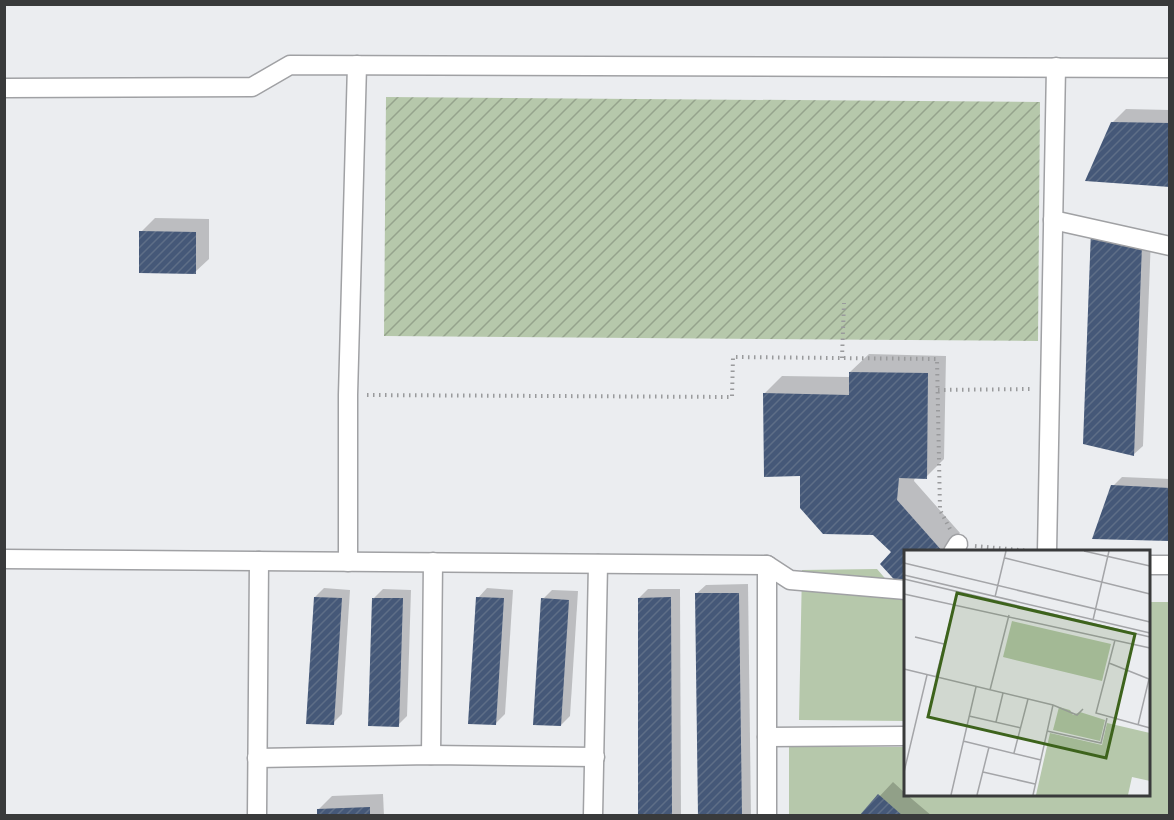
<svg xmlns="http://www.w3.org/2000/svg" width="1174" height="820" viewBox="0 0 1174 820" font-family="'Roboto Condensed',sans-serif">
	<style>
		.grass { fill: #b6c8ab }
		.garden { fill: url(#garden-furrows) }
		.shadow { fill: #0003 }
		.building { fill: url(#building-hatch) }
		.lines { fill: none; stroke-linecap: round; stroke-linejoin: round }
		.minor-casing { stroke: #a0a1a4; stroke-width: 21 }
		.path { stroke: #999a9c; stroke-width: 4; stroke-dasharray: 1.5 4.5; stroke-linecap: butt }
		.minor { stroke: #fff; stroke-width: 18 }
		.inset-road { fill: none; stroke: #a4a5a8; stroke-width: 1.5 }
		.view { fill: #3d631c; fill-opacity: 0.15; stroke: #3d631c; stroke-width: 3 }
		.inset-edge { fill: none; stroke: #393a3b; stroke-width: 3 }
	</style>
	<defs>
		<pattern id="garden-furrows" width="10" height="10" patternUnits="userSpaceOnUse" patternTransform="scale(1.5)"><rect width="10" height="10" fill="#b6c8ab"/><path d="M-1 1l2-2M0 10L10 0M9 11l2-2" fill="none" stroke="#95a38c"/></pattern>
		<pattern id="building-hatch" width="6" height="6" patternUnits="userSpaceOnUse" patternTransform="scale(1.5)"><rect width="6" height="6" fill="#455878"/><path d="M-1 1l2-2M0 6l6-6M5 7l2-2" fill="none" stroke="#5e6e87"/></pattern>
	</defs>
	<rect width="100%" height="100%" fill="#ebedf0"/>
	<g class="grass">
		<polygon points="877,569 902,598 905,596 905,721 799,720 802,570"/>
		<polygon points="1149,602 1169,602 1169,815 789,816 789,747 905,747 906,794 1148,794"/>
	</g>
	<polygon class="garden" points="386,97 1040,102 1038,341 384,336"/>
	<g class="shadow">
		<polygon points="1126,109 1170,110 1170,186 1112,123"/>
		<polygon points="155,218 209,219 209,259 195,272 141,232"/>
		<polygon points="1101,222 1151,237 1143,446 1134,454"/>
		<polygon points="869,354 946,356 944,459 926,477 915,477 914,481 960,533 941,552 894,552 873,533 801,475 764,394 782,376 850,377 850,372"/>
		<polygon points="1122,477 1170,479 1170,539 1113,486"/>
		<polygon points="748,584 751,816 699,816 696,594 706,585"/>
		<polygon points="324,588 350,590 342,714 333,723 315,597"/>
		<polygon points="487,588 513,590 505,714 496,723 478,598"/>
		<polygon points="383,589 411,590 407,716 398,725 374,598"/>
		<polygon points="648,589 680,589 681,816 640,816 639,598"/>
		<polygon points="552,590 578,591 570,716 561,725 543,599"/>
		<polygon points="893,782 906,794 932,816 861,816"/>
		<polygon points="383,794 384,816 318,816 318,810 332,796"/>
	</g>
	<g class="building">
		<polygon points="1111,122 1170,123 1170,187 1085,181"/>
		<polygon points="1091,230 1142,245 1134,456 1083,444"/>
		<polygon points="139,231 196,232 196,274 139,273"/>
		<polygon points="849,372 928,373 927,479 899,478 897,500 943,552 906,552 906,585 902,588 880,564 891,552 873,535 823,534 800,508 800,476 764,477 763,393 849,395"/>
		<polygon points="1111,485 1170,488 1170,541 1092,539"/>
		<polygon points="695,593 739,593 742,816 698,816"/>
		<polygon points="314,597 342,598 334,725 306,724"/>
		<polygon points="476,597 504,598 496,725 468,724"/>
		<polygon points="671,597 672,816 638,816 638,598"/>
		<polygon points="372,598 403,598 399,727 368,726"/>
		<polygon points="541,598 569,600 561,726 533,725"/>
		<polygon points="878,794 903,816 859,816"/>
		<polygon points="370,807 370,816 317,816 317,809"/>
	</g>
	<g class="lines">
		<g class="minor-casing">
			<g id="minor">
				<polyline points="4,88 252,87 290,65 1170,68"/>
				<polyline points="1053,220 1170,246"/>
				<polyline points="953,552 958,544"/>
				<polyline points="1047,552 1056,67"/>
				<polyline points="4,559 767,565 790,580 906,590"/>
				<polyline points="348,562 348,395 357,65"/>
				<polyline points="1148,565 1170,565"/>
				<polyline points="767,737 906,736"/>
				<polyline points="431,755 433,562"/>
				<polyline points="257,758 431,755 595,757"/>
				<polyline points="257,816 259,561"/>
				<polyline points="593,816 598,564"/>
				<polyline points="767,816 767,565"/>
			</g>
		</g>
		<g class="path">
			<polyline points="842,358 844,303"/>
			<polyline points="938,390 1031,389"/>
			<polyline points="367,395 732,397 733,357 937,359 940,510 950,529"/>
			<polyline points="975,546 1030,551"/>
		</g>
		<use href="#minor" class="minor"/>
	</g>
	<g transform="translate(904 550)">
		<rect width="246" height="246" fill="#ebedf0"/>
		<path d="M155,157L166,160L169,165L176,162L201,170L196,191L149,180ZM203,173L246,183V231L228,227L224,245H132L146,183L198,195Z" fill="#b6c8ab"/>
		<path d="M108,71L207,94L198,131L99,107Z" fill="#b6c8ab"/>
		<path class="inset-road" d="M180,1L246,16M101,8L246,44M0,13L246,72M0,25L246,83M0,29L246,87M0,44L246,98M91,47L102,1M189,70L205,1M11,87L40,94M211,90L192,163L246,178M205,113L245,129L234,175M0,119L149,155L173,165L179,159M32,127L50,56M86,140L105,65M65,166L117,178M92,172L99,143M143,181L197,193L203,168M59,191L137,210M110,203L124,149M0,222L23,125M79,222L131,234M47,245L72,137M73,245L85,197M129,245L149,155"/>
		<path class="view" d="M53,43L231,84L202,208L24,167Z"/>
		<rect width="246" height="246" class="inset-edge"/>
	</g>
	<rect width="1174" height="820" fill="none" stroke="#393a3b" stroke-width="12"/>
</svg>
